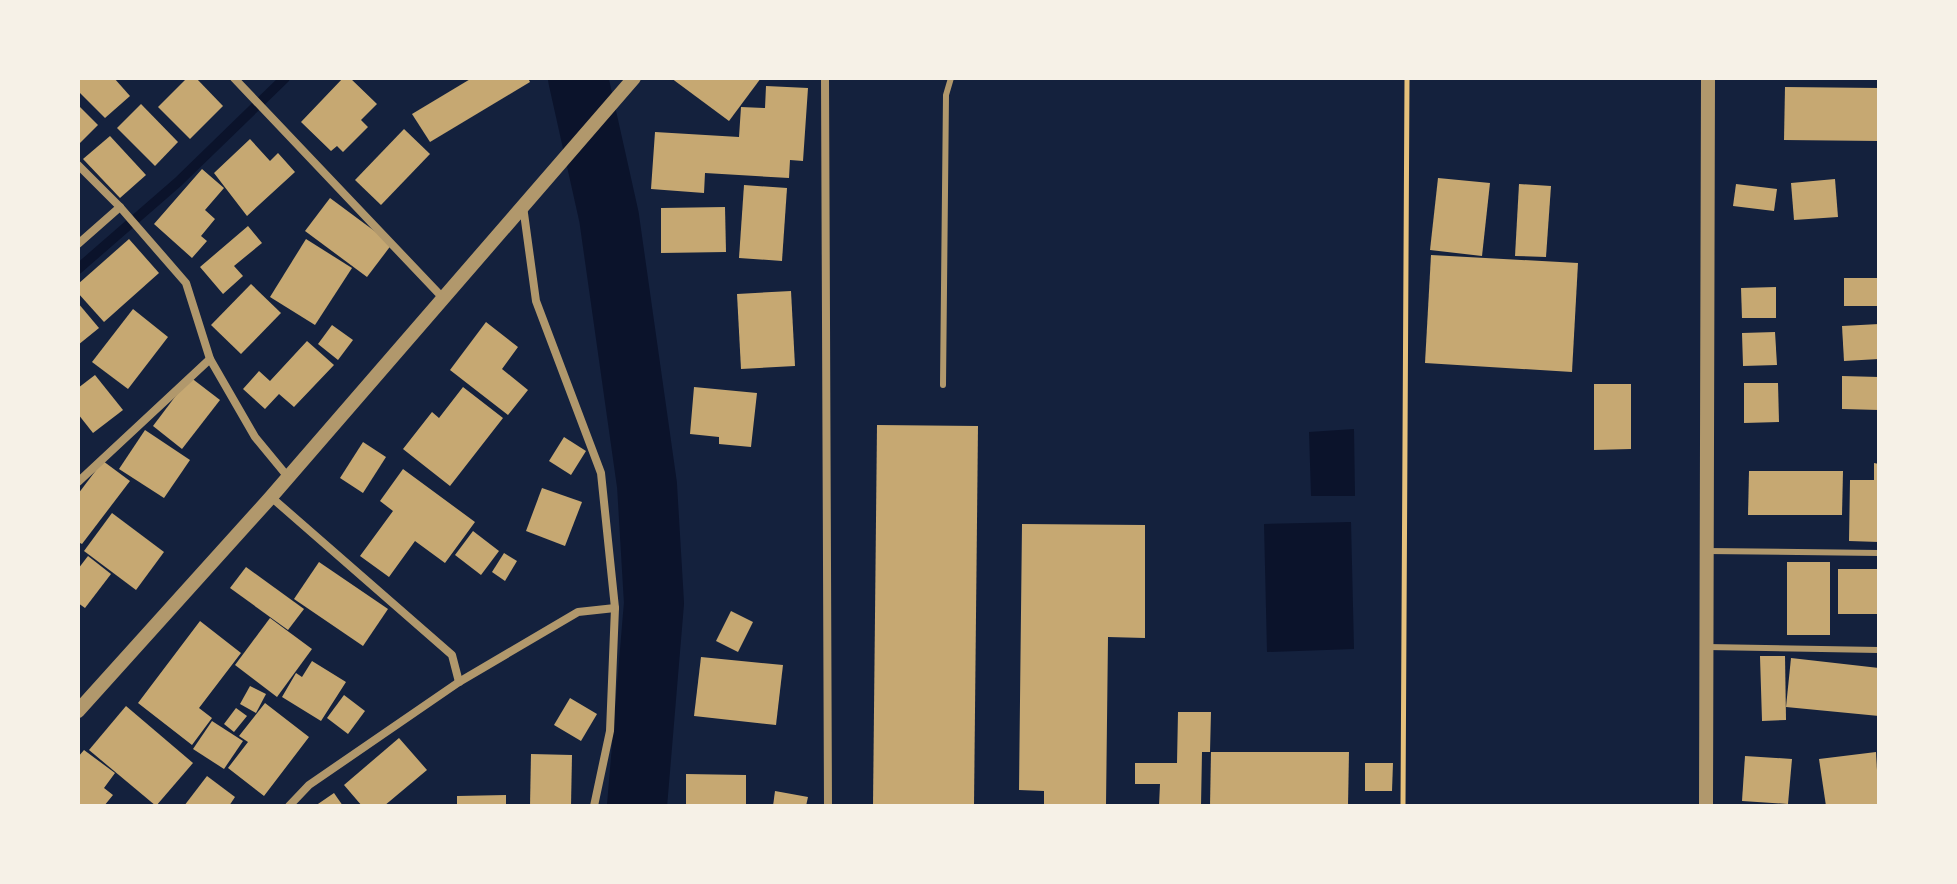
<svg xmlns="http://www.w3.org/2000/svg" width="1957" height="884" viewBox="0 0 1957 884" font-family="'Noto Sans',sans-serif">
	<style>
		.water { fill: #0b132b }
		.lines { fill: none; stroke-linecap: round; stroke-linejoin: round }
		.stream { stroke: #0b132b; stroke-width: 10 }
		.river { stroke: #0b132b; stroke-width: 60 }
		.building { fill: #c6a872 }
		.path { stroke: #e5c07b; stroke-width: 5 }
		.service { stroke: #b1986c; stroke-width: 6 }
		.minor { stroke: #b1986c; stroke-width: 8 }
		.tertiary { stroke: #b1986c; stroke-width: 14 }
	</style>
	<rect width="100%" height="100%" fill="#14213d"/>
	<g class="water">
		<polygon points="1354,429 1355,496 1311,496 1309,432"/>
		<polygon points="1351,522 1354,649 1267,652 1264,524"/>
	</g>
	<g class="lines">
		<polyline class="stream" points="78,269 178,182 285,78"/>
		<polyline class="river" points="578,78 609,217 647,485 654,603 637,806"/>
	</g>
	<g class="building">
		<polygon points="78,78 114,78 130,96 105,118 78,91"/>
		<polygon points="187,78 196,78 223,106 190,139 158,107"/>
		<polygon points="343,78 350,78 377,104 361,120 368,127 343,152 337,146 331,151 301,122"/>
		<polygon points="472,78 528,78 530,82 430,142 412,114"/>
		<polygon points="671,78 761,78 729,121"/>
		<polygon points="766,86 808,88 803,161 790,160 789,178 705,173 704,193 651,189 655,132 739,137 741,107 765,108"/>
		<polygon points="1785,87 1879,88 1879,141 1784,140"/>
		<polygon points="141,104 178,142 155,166 117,128"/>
		<polygon points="78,105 98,125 78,145"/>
		<polygon points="404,129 430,154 381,205 355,180"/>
		<polygon points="110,136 146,175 120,198 83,159"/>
		<polygon points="250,139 270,161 278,153 295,172 247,216 214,173"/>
		<polygon points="202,169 224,188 205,210 215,219 201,236 207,241 192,258 154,224"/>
		<polygon points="1438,178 1490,183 1482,256 1430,250"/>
		<polygon points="1835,179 1838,217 1794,220 1791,183"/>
		<polygon points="1519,184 1551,186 1546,257 1515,256"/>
		<polygon points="1736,184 1777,189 1774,211 1733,206"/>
		<polygon points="744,185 787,188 782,261 739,258"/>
		<polygon points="330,198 392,244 367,277 305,231"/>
		<polygon points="725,207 726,252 661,253 661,208"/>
		<polygon points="248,226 262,243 234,266 243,276 223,294 200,267"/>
		<polygon points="129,239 159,273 104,322 78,293 78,284"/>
		<polygon points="306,239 352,268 315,325 270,297"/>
		<polygon points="1431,255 1578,263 1572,372 1425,363"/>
		<rect x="1844" y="278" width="35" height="28"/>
		<polygon points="251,284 281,313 241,354 211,325"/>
		<polygon points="1776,287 1776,318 1742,318 1741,288"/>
		<polygon points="791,291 795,366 741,369 737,294"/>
		<polygon points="78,303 99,328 78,345"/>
		<polygon points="133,309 168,337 128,389 92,362"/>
		<polygon points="486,322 518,347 502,369 528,390 508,415 450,370"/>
		<polygon points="1879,324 1879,359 1844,361 1842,326"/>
		<polygon points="332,325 353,340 338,360 318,344"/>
		<polygon points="1775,332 1777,365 1743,366 1742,333"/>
		<polygon points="307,341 334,365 294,407 279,394 265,409 243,389 259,371 270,381"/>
		<polygon points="95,375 123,410 93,433 78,414 78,388"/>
		<polygon points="1842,376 1879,377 1879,410 1842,409"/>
		<polygon points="190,377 220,400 182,449 153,426"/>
		<polygon points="1744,383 1778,383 1779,422 1744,423"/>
		<polygon points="1594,384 1631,384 1631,449 1594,450"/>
		<polygon points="463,387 503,418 450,486 403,449 432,412 439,418"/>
		<polygon points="694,387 757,393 751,447 719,444 719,437 690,434"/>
		<polygon points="877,425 978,426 974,806 873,806"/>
		<polygon points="145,430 190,460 164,498 119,469"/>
		<polygon points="564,437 586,451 571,475 549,461"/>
		<polygon points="363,442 386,457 363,493 340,478"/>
		<polygon points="103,461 130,481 82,544 78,542 78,494"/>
		<polygon points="1874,463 1879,464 1879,542 1849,541 1850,480 1874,480"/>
		<polygon points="403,469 475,522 445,563 415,541 389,577 360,556 393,511 380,501"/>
		<polygon points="1749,471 1843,471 1842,515 1748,515"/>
		<polygon points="542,488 582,502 565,546 526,531"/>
		<polygon points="112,513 164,552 136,590 84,551"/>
		<polygon points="1022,524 1145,525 1145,638 1108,637 1106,806 1044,806 1044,791 1019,790"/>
		<polygon points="473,531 499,551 481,575 455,555"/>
		<polygon points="504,553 517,561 505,581 492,572"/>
		<polygon points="88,556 111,574 85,608 78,603 78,569"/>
		<polygon points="319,562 388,609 363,646 294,599"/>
		<rect x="1787" y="562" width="43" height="73"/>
		<polygon points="246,567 304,609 288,630 230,588"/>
		<rect x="1838" y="569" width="41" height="45"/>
		<polygon points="731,611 753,622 738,652 716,641"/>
		<polygon points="270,618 312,649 277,697 235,665"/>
		<polygon points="200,621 241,653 199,708 212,718 192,745 138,703"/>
		<polygon points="1760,656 1785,656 1786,720 1762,721"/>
		<polygon points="701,657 783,665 776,725 694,716"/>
		<polygon points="1791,658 1879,668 1879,716 1786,707"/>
		<polygon points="312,661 346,682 321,721 282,697 296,673 302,677"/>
		<polygon points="250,686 266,694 256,713 240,704"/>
		<polygon points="344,695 365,711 348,734 327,718"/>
		<polygon points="570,698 597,714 581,741 554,725"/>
		<polygon points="265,703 309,737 264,796 228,768 248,742 239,736"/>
		<polygon points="126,706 193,763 156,806 89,750"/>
		<polygon points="236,708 247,716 234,732 224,724"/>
		<polygon points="1178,712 1211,712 1210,752 1202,752 1201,806 1159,806 1160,784 1135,784 1135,763 1177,763"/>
		<polygon points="212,721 243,741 224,769 193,749"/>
		<polygon points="399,738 427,770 384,806 362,806 344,785"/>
		<polygon points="84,750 115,773 104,788 113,795 104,806 78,806 78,757"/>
		<polygon points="1211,752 1349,752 1348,806 1210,806"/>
		<polygon points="1876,752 1879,806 1826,806 1819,759"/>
		<polygon points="531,754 572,755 571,806 530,806"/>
		<polygon points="1745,756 1792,759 1788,804 1742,801"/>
		<polygon points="1365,763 1393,763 1392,791 1365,791"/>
		<polygon points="686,774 746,775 746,806 686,806"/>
		<polygon points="207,776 235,797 229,806 184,806"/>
		<polygon points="775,791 808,797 806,806 773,806"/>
		<polygon points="334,793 343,806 315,806"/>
		<polygon points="506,795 506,806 457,806 457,796"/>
	</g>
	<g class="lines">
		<polyline class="path" points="1403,806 1407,78"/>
		<g class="service">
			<polyline points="943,385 946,95 951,78"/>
			<polyline points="1707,551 1879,553"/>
			<polyline points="1707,647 1879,650"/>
		</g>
		<g class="minor">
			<polyline points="234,78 443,298"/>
			<polyline points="825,78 828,806"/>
			<polyline points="78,165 120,207 186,283 210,359 255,437 288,477"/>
			<polyline points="523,206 536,301 601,473 615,608 610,731 594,806"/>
			<polyline points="78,244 120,207"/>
			<polyline points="78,482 210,359"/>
			<polyline points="271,497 452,655 459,682"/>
			<polyline points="289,806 309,785 459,682 578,612 615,608"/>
		</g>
		<g class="tertiary">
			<polyline points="78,711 271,497 634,78"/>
			<polyline points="1706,806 1708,78"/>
		</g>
	</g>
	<rect width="1957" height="884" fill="none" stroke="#f6f1e7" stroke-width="160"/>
</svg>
